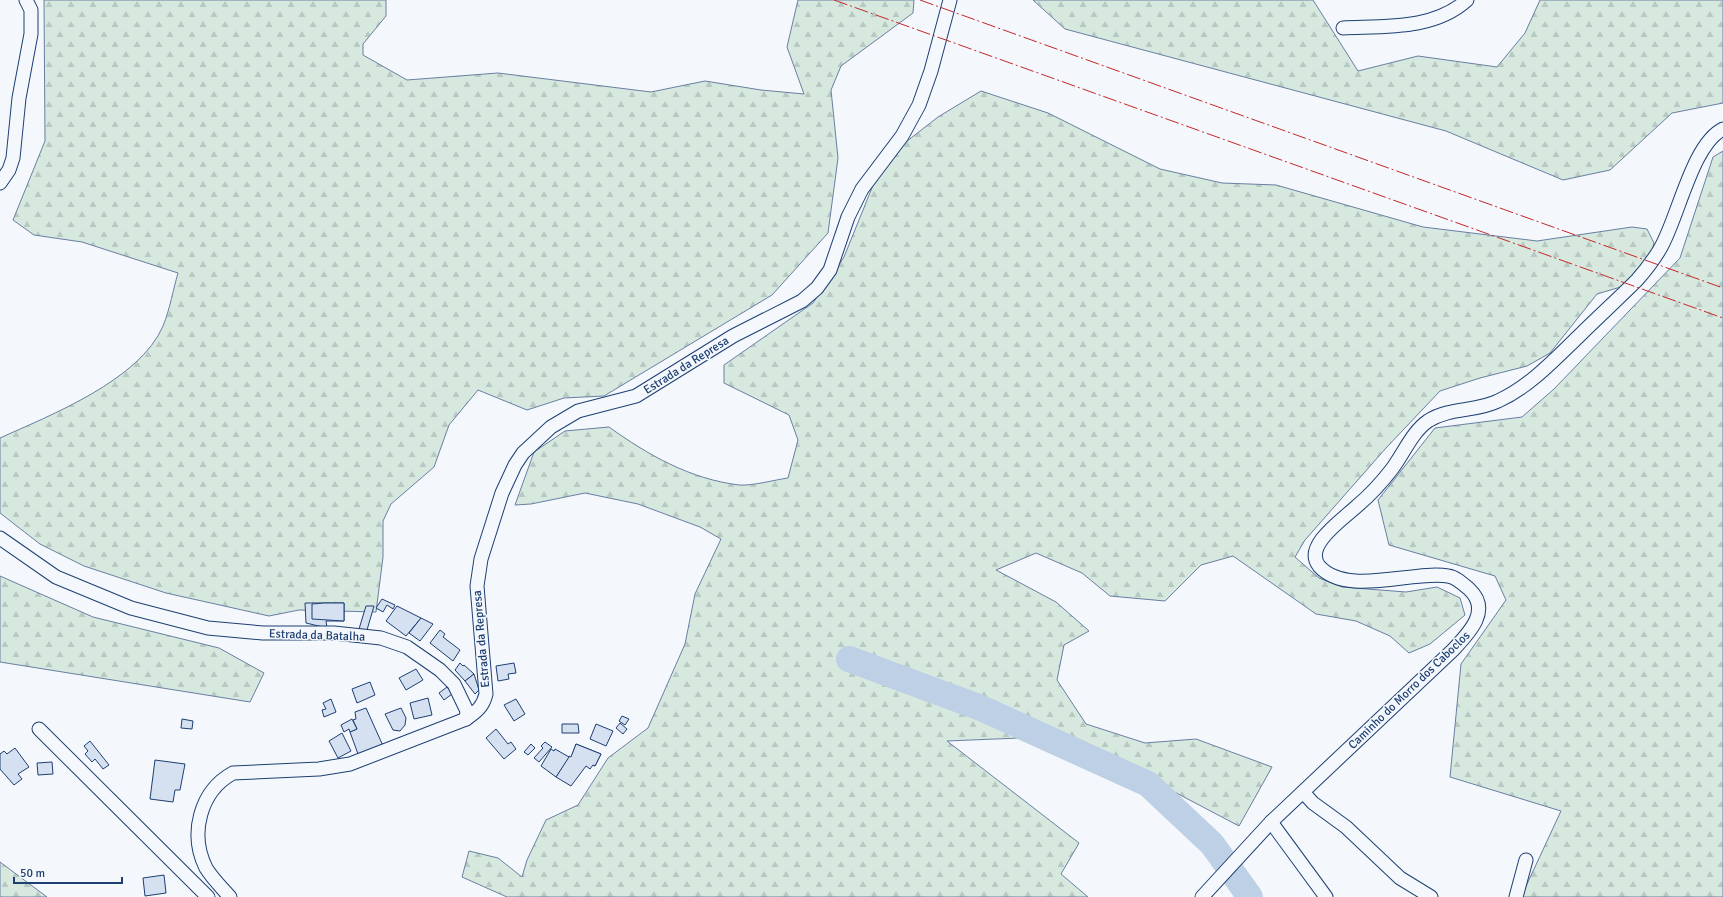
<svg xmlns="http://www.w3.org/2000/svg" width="1723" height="897" viewBox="0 0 1723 897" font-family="Signika,sans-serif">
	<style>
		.forest { fill: url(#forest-firs); stroke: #687fa3 }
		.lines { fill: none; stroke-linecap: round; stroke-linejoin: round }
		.river { stroke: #bed0e5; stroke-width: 26 }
		.building { fill: #d5e0f0; stroke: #1d3f73 }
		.street-casing { stroke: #1d3f73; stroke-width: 15 }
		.street { stroke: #f4f7fb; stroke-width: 13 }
		.power { stroke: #c62828; stroke-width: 1; stroke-dasharray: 14 3 2 3; stroke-linecap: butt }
		.labels { text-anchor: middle; stroke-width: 3; stroke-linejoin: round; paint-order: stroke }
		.street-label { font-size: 12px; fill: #1d3f73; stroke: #f4f7fb }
	</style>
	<defs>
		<pattern id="forest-firs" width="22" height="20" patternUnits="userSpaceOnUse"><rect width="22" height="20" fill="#d7e8df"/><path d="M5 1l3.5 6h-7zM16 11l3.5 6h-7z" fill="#b8c8c3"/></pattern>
	</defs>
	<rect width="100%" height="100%" fill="#f4f7fb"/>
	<g class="forest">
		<path d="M44,0H386V16L363,44V55L407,80L498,73L651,92L705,81L761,90L804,94L787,47L798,0H914L913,13L841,66L831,90L838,158L828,233L772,295L604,396L564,398L527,410L478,390L449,425L434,467L391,504L383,521V557L376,612L299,610L269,616L166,593L84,566L40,544L0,513V438C51,415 140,380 163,326C170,309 173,290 178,273L82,242L34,235L13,220L45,141Z"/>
		<polygon points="1033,0 1313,0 1358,71 1418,56 1497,67 1525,33 1540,0 1723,0 1723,103 1672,113 1610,170 1563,180 1446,131 1065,29"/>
		<path d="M981,91L1048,113L1160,169L1222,183L1276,185L1423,227L1537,241L1632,227L1647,229L1654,243L1653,250L1624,286L1597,294L1550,353L1527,366L1480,378L1440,391L1386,448L1305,540L1295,557L1319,578L1342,587L1406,592L1437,587L1460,598L1465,615L1430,644L1409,653L1390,636L1356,621L1316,614L1233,556L1201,565L1165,601L1110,596L1082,573L1036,553L996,570L1056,602L1089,631L1064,645L1057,680L1086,724L1145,743L1196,739L1272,767L1239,826L1068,736L947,741L1079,843L1061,874L1088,897H507L462,877L469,851L498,858L522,877L527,860L546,820L578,805L608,758L648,728L685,644L695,594L721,539L700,527L638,504L585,493L531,504L515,505L534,452L565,431L609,427C648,455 690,479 739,485C752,486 774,480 788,478L798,440L789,415L724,383V365L813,303L844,257L880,168L902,145L938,117Z"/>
		<polygon points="1723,151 1723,897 1521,897 1561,811 1450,777 1461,664 1506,600 1495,576 1389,545 1378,500 1435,428 1522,417 1554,389 1680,258 1713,157"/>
		<polygon points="0,576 93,617 219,648 264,673 250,702 0,662"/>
		<polygon points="0,862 47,897 0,897"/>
	</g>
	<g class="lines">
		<polyline class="river" points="849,659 981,708 1148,784 1212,844 1250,897"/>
	</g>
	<g class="building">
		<polygon points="382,599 395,605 393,609 387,605 383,612 376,608"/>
		<polygon points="305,603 344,603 344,621 326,621 327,628 306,623"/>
		<polygon points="324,603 344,603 344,621 312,619 312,604"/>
		<polygon points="366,606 374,606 367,630 359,629"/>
		<polygon points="397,606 421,618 406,636 386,621"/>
		<polygon points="421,618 433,624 420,641 409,633"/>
		<polygon points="440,630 445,634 443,637 460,650 453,661 430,643"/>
		<polygon points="460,663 463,666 464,665 474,674 465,681 455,670"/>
		<polygon points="514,663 516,673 508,674 509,679 498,681 496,666"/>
		<polygon points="416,669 423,680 406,690 399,678"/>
		<polygon points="474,674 479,690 475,694 465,681"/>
		<polygon points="370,682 375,695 357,703 352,689"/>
		<polygon points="447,687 452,694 444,700 439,693"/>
		<polygon points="428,698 432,715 414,719 410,703"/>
		<polygon points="331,699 336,712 324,717 322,710 326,709 323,703"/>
		<polygon points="516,699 525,714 514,721 504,705"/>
		<polygon points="366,708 384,748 358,754 350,732 357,729 353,720 356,719 355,712"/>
		<polygon points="401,708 406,718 405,725 400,731 393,730 385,714"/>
		<polygon points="622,716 629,719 625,725 619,721"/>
		<polygon points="182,719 193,721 192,729 181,728"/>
		<polygon points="352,719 357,729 350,732 349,729 344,732 341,725"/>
		<polygon points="620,723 627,729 623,734 616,728"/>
		<polygon points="562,724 578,724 579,733 562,733"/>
		<polygon points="596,724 613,731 606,746 590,739"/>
		<polygon points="496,729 508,744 511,742 516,749 504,759 486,738"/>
		<polygon points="342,733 351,751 338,758 329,741"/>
		<polygon points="90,741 109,765 103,769 95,759 92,762 85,754 88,751 84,746"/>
		<polygon points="545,742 552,747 539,762 534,758 543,748 541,746"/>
		<polygon points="531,744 535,748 528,755 524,752"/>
		<polygon points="576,744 601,754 595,766 572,755"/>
		<polygon points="576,744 601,754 595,766 593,765 590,769 586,766 571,786 556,777 569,756 571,757"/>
		<polygon points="15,748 29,767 18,774 22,779 14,785 0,769 0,754 4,751 7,754"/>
		<polygon points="551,749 554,751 555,749 569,757 556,777 541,766"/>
		<polygon points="155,760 185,764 180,790 175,790 173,802 150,799"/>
		<polygon points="52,762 53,774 38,775 37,763"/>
		<polygon points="164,875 166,893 145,896 143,878"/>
	</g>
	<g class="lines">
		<g class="street-casing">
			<g id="street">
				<path d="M1343,28C1385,26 1434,30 1467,0"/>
				<polyline points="0,183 9,170 13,158 19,98 31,34 31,10 26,0"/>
				<path d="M0,538L56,577L131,608L208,628L263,633H334L381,638L407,647L440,670L454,684L467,711L466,719L350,764L319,769L233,773C200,791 189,834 206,868C212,878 222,888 230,897"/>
				<path d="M466,719C476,712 483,707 486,694L477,586L481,559L502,493L515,465L523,453L551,427L578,411L636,396L733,336L802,301L817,288L830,270L848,217L862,189L902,136L919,105L931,71L950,0"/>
				<polyline points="39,729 208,897"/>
				<polyline points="1303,792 1313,803 1346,827 1400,878 1431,897"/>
				<polyline points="1271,822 1326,897"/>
				<path d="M1202,897L1271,822L1453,650C1469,633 1492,610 1469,589C1463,584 1456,577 1448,576C1413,570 1346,597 1319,566C1312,557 1316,547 1322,539C1332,526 1345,517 1357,506C1369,496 1382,482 1392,469C1404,453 1412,432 1428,421C1450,407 1476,412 1498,401C1529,387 1553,361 1578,337C1597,318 1618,299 1637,280C1645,271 1654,259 1660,249C1678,219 1692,144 1723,129"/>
				<polyline points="1516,897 1526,860"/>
			</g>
		</g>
		<use href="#street" class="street"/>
		<g class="power">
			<polyline points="834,0 1723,318"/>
			<polyline points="920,0 1723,288"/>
		</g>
	</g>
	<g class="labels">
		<g class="street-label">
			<text transform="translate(686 365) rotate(-32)" y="4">Estrada da Represa</text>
			<text transform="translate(317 635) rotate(2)" y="4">Estrada da Batalha</text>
			<text transform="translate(481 639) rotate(-95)" y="4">Estrada da Represa</text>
			<text transform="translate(1409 690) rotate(-44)" y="4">Caminho do Morro dos Caboclos</text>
		</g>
	</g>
	<path d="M14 877v6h108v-6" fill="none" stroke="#1d3f73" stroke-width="2"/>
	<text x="20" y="877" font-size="12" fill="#1d3f73" stroke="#f4f7fb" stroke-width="3" paint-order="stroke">50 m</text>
</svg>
